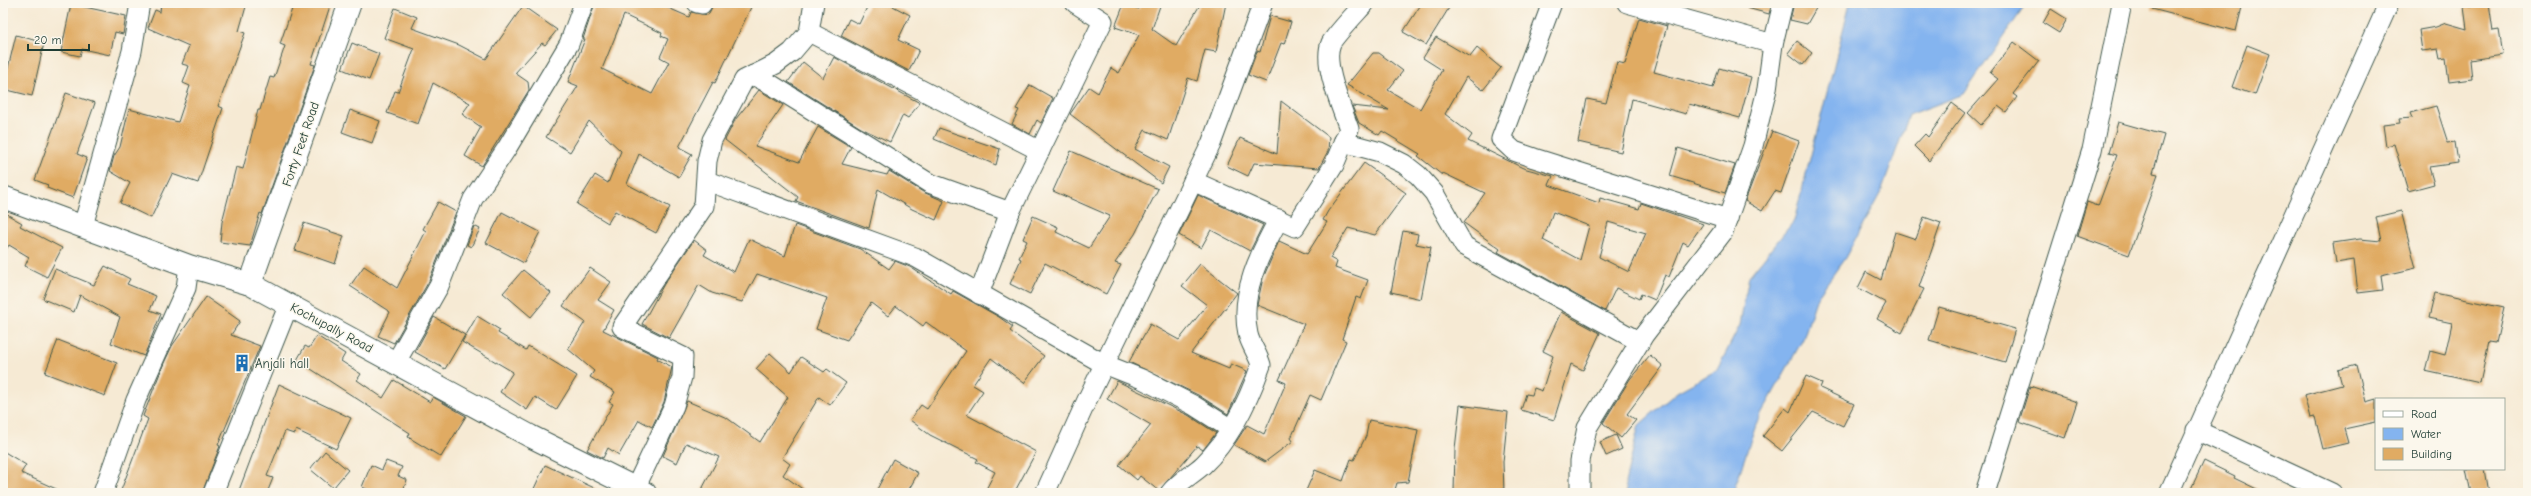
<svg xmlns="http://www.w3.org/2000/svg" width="2531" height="496" viewBox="0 0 2531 496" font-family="'Comic Neue',sans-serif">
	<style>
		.water { fill: #84b4ef; stroke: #527892 }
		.building { fill: #e0ab63; fill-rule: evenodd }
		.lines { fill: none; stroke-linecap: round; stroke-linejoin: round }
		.street-casing { stroke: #3f574c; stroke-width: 21 }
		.secondary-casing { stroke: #3f574c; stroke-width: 24 }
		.street { stroke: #fff; stroke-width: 19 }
		.secondary { stroke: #fff; stroke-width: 22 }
		.labels { text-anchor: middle; stroke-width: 3; stroke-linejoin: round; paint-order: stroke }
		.street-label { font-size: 13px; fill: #1f3d34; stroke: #fbf7ec }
		.poi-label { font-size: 13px; fill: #1f3d34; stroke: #fbf7ec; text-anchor: start }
	</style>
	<rect width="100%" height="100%" fill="#fbf7ec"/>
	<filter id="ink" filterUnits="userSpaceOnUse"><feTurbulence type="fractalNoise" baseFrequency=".025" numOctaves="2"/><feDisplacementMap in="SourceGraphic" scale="8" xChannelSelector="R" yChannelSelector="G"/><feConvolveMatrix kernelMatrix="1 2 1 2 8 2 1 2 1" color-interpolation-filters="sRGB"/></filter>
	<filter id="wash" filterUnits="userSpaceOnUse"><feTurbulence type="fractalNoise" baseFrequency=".012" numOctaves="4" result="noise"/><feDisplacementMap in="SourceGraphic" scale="16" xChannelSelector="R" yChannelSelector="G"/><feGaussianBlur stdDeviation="0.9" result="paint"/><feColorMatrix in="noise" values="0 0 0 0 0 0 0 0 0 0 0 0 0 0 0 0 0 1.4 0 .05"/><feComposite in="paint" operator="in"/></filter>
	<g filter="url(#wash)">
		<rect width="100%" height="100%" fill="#f6ead4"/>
		<polygon class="water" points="1850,3 2027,3 1964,94 1909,115 1882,190 1845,258 1817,297 1803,339 1756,424 1733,493 1627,493 1625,483 1639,425 1677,392 1717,370 1740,325 1749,276 1794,221"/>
		<g id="blocks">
			<g class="building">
				<polygon points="161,3 247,3 239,31 245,33 218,106 223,108 198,183 172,174 151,218 120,203 130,183 110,171 114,156 120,147 129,109 178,122 190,86 183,83 189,66 182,64 189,46 148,28 155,10 160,12"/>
				<polygon points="294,3 331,3 311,64 315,65 262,214 260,213 250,246 220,242 222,222 236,167 243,169 258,110 260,110 270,77 274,78 285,46 280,44"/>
				<path d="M595,3H657L689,17L691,12L708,15L714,3H753L715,83L713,82L679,147L692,154L679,177L639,154L627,184L670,207L656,233L615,211L608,223L577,204L595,175L608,183L621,151L589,121L570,152L546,137L578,86L568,82L585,39H583ZM624,15L662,33L661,36L668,39L660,57L669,62L652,94L602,69Z"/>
				<polygon points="869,3 887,3 910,15 898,40 919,50 909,71 841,36 849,19 859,24"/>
				<polygon points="1140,3 1161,3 1152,29 1176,46 1201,3 1226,3 1216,52 1205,50 1197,81 1188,78 1168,140 1145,130 1135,149 1169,167 1161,183 1070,114 1089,87 1098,93 1111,68 1119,73 1139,35 1115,27 1124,4 1139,9"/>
				<polygon points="1422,3 1452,3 1426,45 1403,32"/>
				<polygon points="1748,3 1772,3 1769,14 1747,8"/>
				<polygon points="1794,3 1819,3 1807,24 1790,20"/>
				<polygon points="2153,3 2243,3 2236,31 2152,9"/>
				<polygon points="2489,3 2493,31 2499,30 2503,55 2470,60 2472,79 2449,82 2446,58 2440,59 2438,49 2422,51 2419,30 2436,27 2446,23 2467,29 2464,7"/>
				<polygon points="71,4 126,16 123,34 115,32 110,55 82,49 80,56 61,52"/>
				<polygon points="523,6 557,30 545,45 542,43 515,73 528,82 529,90 482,166 465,156 481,127 462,114 470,103 433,83 418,124 387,113 395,91 398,92 414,49 384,38 395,8 417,17 412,28 459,45 486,59"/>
				<polygon points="2051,9 2067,19 2059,33 2043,23"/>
				<polygon points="1270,16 1291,22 1284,44 1281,43 1266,82 1248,75 1257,51 1260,52"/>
				<polygon points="1639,18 1667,26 1654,72 1713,88 1719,68 1751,77 1740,118 1689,104 1686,114 1632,99 1621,152 1578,142 1587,99 1606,103 1617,62 1625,64"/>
				<polygon points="16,35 44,43 32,96 3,89"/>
				<path d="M1436,37L1470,57L1477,48L1501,68L1483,90L1466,77L1445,114L1472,135L1468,141L1523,168L1553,176L1549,185L1599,203L1600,198L1639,209L1641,203L1703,224L1688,245L1683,242L1669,277L1665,275L1655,300L1641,294L1639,299L1616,288L1605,311L1498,252L1500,249L1464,223L1485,193L1443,173L1442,175L1418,156L1420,154L1382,131L1379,135L1359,123L1352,106L1389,110L1347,85L1373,53H1379L1403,71L1388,90L1420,109L1442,70L1423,58ZM1553,212L1589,226L1580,260L1543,240ZM1608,222L1646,233L1629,272L1599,257Z"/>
				<polygon points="1797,41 1812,53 1803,65 1788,53"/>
				<polygon points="2014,42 2039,61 2013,94 2017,97 2006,112 1998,106 1981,125 1968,113 1998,79 1990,73"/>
				<polygon points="352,43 379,54 369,80 342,69"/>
				<polygon points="2247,45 2270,54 2255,95 2232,87"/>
				<polygon points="834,57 920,103 908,118 903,115 890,142 861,128 788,82 803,62 823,78"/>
				<polygon points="1030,85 1053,98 1041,123 1037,120 1030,134 1012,124 1019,110 1016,109"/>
				<polygon points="759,90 783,105 755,146 799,162 818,127 851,147 842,164 887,175 889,171 923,192 944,201 936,220 912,209 878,189 869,228 796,201 798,197 725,140 735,120"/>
				<polygon points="66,93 95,103 77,154 87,158 73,198 47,188 48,185 35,180"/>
				<polygon points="1281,101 1329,137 1328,151 1319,168 1254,163 1248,176 1227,166 1240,138 1277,154"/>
				<polygon points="1952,103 1965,113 1929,161 1914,146 1925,134 1928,137"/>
				<polygon points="2436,106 2448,143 2455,142 2458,163 2429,167 2434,184 2408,191 2394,144 2386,146 2383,125 2400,123 2399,119 2412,118 2410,113"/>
				<polygon points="350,110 380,121 372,143 342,132"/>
				<polygon points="2118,122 2164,135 2153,173 2158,174 2129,255 2077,236 2087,202 2098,206 2117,155 2109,153"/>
				<polygon points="939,128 1000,149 996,165 934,139"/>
				<polygon points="1772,131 1799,141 1781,193 1775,191 1762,211 1745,201"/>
				<polygon points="1678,148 1735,165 1725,193 1670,176"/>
				<polygon points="1071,151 1158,189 1135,234 1115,263 1121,265 1106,294 1045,263 1030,294 1010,284 1021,259 1019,258 1027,241 1023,239 1033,216 1058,227 1056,232 1089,248 1110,216 1053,191"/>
				<polygon points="1364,163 1406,193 1375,235 1348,228 1330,258 1337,262 1335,268 1368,280 1361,299 1356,297 1342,339 1346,341 1321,400 1310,395 1291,438 1293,441 1265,462 1234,445 1247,425 1264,434 1286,383 1279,380 1304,324 1257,305 1263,278 1279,241 1307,254 1327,222 1323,220 1328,211"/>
				<polygon points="1198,195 1263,225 1250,251 1211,230 1201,248 1179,235"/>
				<polygon points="438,202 456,212 429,281 394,343 378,336 390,312 350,286 364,266 397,288 426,231 423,229"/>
				<polygon points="2401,211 2416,268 2381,276 2383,290 2358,293 2354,260 2336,263 2333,243 2360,239 2381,241 2376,217"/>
				<polygon points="3,212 22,223 20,226 62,248 47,277 25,266 29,257 9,245 3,254"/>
				<polygon points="502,212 540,232 524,263 486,243"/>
				<polygon points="1924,217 1941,223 1919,287 1924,289 1902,333 1877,319 1886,303 1858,288 1866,272 1881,280 1895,232 1916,239"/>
				<polygon points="304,223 344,236 335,264 295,250"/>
				<polygon points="795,225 860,249 889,269 895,261 910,267 951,294 953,291 999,317 1013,327 1010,331 1044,356 1024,383 991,358 973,385 983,391 967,415 1036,452 1014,493 984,493 995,472 976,462 978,459 930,435 910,420 921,405 927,409 966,351 926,322 923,326 896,306 888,316 871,303 847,340 816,329 827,298 757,274 742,302 712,293 699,285 669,338 642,324 664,284 694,240 707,250 704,255 734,272 749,239 785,256"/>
				<polygon points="474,226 480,229 471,247 467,245"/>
				<polygon points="1403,231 1418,234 1416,244 1431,247 1421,299 1391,292"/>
				<polygon points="1200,264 1237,293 1191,353 1229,369 1231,364 1247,371 1228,414 1198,395 1129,362 1150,324 1179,340 1207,305 1182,286"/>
				<polygon points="105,266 130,279 127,284 156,296 150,310 161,314 144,356 111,343 120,317 80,295 74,312 43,299 55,269 94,285"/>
				<polygon points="590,268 611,282 598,300 614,310 603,330 658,357 657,359 672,367 664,402 652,427 639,420 619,455 608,448 603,458 587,450 613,404 609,402 615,392 590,377 594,371 568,349 585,322 563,306"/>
				<polygon points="523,270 551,293 531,317 503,293"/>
				<polygon points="2435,293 2504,308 2496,343 2489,342 2480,383 2425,371 2430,351 2445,355 2452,323 2429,318"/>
				<polygon points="206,297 240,321 231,335 260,346 218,445 220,446 202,493 120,493 148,419 143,416 164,363 172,346"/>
				<polygon points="1939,307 2015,329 2005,362 1929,340"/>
				<polygon points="1561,312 1600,333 1583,370 1571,364 1554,420 1521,410 1526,394 1532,395 1534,388 1542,391 1553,356 1543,351"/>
				<polygon points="477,316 500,330 498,333 526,350 528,346 577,376 556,410 535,397 527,410 500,392 513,372 462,342"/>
				<polygon points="434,317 465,335 445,369 415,352"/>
				<polygon points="317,336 345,354 341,361 361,374 357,380 383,398 394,380 430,402 433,397 466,416 441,457 408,437 410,433 297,360 305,346 309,348"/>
				<polygon points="58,340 117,363 105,396 45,373"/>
				<polygon points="770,353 791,372 801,357 824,372 827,369 846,383 830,405 819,397 782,458 790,464 783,475 808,493 700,493 719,457 686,443 677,463 663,456 687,401 727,418 760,442 788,397 756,369"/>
				<polygon points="1650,355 1663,366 1627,414 1636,420 1621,438 1603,423 1630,379"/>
				<polygon points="2357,365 2366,402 2376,399 2376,422 2344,429 2348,443 2323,449 2315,417 2310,418 2304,395 2342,385 2338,370"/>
				<polygon points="1806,376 1822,383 1820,388 1854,404 1843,426 1813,412 1782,451 1763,436 1785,408 1790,412"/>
				<polygon points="1117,381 1188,415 1216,433 1203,450 1197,446 1159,491 1140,476 1137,480 1119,465 1151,425 1107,399"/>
				<polygon points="279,384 351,418 336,449 296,430 294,434 285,431 267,476 273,478 267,493 238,493"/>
				<polygon points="2030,386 2077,402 2065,438 2019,422"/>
				<polygon points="1460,405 1508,412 1503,462 1504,493 1454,493 1455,449"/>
				<polygon points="1369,420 1418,430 1408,482 1397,483 1394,493 1305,493 1315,470 1343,481 1351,459 1354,460 1366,436"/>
				<polygon points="1616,435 1622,449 1606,456 1600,442"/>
				<polygon points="3,451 26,465 21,473 65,493 3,493"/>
				<polygon points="325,451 348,470 333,488 310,469"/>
				<polygon points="893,459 918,473 907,493 875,493"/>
				<polygon points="386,461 402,467 398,476 407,480 402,493 376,493 362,487 371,465 382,470"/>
				<polygon points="2204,461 2235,476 2234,478 2265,493 2189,493"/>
				<polygon points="545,465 605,493 532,493"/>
				<polygon points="2466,469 2484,469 2488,493 2471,493"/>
			</g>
		</g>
	</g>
	<g filter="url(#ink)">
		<use href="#blocks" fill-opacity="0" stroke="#3f574c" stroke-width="1"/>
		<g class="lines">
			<g class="street-casing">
				<g id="street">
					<polyline points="697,3 702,4"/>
					<polyline points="1552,3 1501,139 1514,151 1534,158 1728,219"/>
					<polyline points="1627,3 1773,44"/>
					<polyline points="809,32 1040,151"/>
					<polyline points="753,75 772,85 929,183 1010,212 979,294"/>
					<polyline points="1343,142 1380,152 1404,164 1418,175 1434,193 1464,246 1640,342"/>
					<polyline points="707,181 915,257 1104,364 1142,379 1193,405 1231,429"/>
					<path d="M1193,181L1295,227L1334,165L1349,129C1342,108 1322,64 1331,43C1335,35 1358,11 1365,3"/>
					<polyline points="1010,212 1103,21 1075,3"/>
					<polyline points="83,226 132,51 140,3"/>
					<polyline points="396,362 439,286 473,199 507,148 569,44 584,3"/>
					<polyline points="2196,430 2332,493"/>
					<polyline points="103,493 136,400 186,288 189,266"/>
					<polyline points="213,493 289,304"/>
					<polyline points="633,493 674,406 682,377 683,357 622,327 704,206 707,161 712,140 744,80 776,64 792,52 809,32 814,3"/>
					<polyline points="1045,493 1087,400 1211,144 1263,3"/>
					<path d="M1170,493C1179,481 1192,475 1203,465C1231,438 1248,402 1261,365C1258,354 1250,344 1248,334C1239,294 1260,253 1279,219"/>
					<polyline points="1580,493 1580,461 1587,428 1644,335 1723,232 1753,146 1767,89 1773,44 1783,3"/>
					<polyline points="1985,493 2092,150 2122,3"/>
					<polyline points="2169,493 2389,3"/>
				</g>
			</g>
			<g class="secondary-casing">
				<g id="secondary">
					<polyline points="3,197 189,266 250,284 530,436 645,493"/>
					<polyline points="250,284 350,3"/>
				</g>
			</g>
			<use href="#street" class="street"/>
			<use href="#secondary" class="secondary"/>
		</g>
	</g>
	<defs>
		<g id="building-bare" transform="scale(1.38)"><path d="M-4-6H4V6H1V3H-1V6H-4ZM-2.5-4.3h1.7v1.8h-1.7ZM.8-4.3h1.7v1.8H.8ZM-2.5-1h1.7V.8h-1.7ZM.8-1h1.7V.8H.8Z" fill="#1f6fb2" stroke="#fbf7ec" stroke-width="2.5" paint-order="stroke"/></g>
	</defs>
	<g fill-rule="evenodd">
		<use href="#building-bare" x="242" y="363"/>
	</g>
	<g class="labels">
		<g class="street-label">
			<text transform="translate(300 144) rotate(-71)" y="5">Forty Feet Road</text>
			<text transform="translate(332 327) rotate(28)" y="5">Kochupally Road</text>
		</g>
		<g class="poi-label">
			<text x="255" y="368">Anjali hall</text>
		</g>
	</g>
	<rect width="2531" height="496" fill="none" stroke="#fbf7ec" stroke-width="16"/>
	<rect x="2375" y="398" width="130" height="72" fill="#fbf7ec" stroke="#a3ada2"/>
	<rect x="2383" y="411" width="20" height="6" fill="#ffffff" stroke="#a3ada2"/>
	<text x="2411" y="418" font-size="12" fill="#1f3d34">Road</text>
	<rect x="2383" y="428" width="20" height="12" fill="#84b4ef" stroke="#a3ada2"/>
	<text x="2411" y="438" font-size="12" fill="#1f3d34">Water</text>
	<rect x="2383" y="448" width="20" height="12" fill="#e0ab63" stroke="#a3ada2"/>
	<text x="2411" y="458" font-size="12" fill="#1f3d34">Building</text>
	<path d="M28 44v6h61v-6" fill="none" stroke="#1f3d34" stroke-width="2"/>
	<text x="34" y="44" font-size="12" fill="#1f3d34" stroke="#fbf7ec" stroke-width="3" paint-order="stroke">20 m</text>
</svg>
